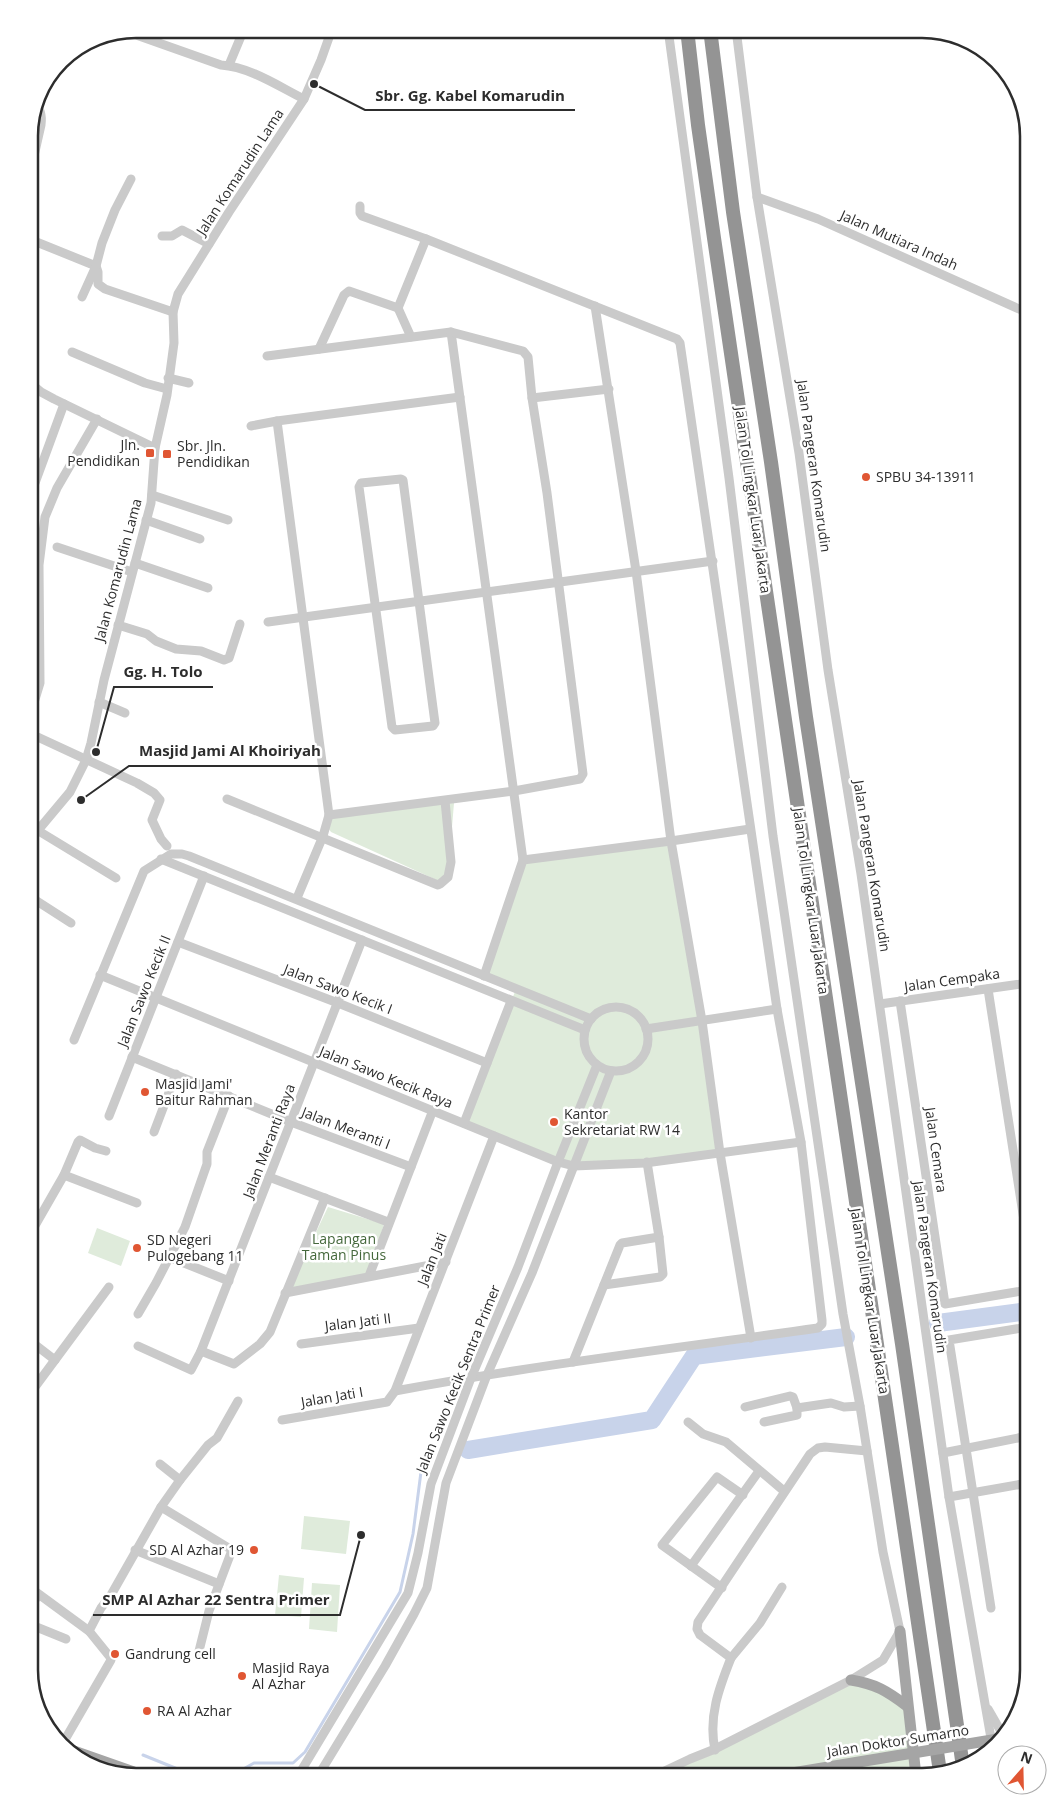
<svg xmlns="http://www.w3.org/2000/svg" width="1057" height="1805" viewBox="0 0 1057 1805" font-family="'Open Sans',sans-serif">
	<style>
		.green { fill: #dfebdb }
		.lines { fill: none; stroke-linecap: round; stroke-linejoin: round }
		.stream { stroke: #c8d3ea; stroke-width: 3 }
		.river { stroke: #c8d3ea; stroke-width: 18 }
		.minor { stroke: #cacaca; stroke-width: 9 }
		.major { stroke: #a5a5a5; stroke-width: 11 }
		.highway { stroke: #949494; stroke-width: 14 }
		.major-bridge { stroke: #a5a5a5; stroke-width: 11 }
		.poi-dot { fill: #e05633; stroke: #fff; stroke-width: 2 }
		.labels { text-anchor: middle; stroke-width: 5; stroke-linejoin: round; paint-order: stroke }
		.street-label { font-size: 14px; fill: #2d2d2d; stroke: #fff }
		.poi-label { font-size: 14px; fill: #2d2d2d; stroke: #fff; text-anchor: start }
		.park-label { font-size: 14px; fill: #45683c; stroke: #fff }
		.rim { fill: none; stroke: #2d2d2d; stroke-width: 2.5 }
		.leader { fill: none; stroke: #2d2d2d; stroke-width: 2 }
		.callout-dot { fill: #2d2d2d; stroke: #fff; stroke-width: 2 }
		.callout-label { font-size: 15px; text-anchor: middle; font-weight: bold; fill: #2d2d2d; stroke: #fff; stroke-width: 5; stroke-linejoin: round; paint-order: stroke }
	</style>
	<rect width="100%" height="100%" fill="#fff"/>
	<g class="green">
		<polygon points="454,803 449,863 441,882 331,832 324,822 334,816"/>
		<polygon points="671,841 720,1153 574,1166 464,1123 516,989 484,976 523,860"/>
		<polygon points="328,1207 384,1224 369,1274 287,1293"/>
		<polygon points="97,1228 130,1241 121,1266 88,1253"/>
		<polygon points="304,1516 350,1521 346,1554 301,1549"/>
		<polygon points="279,1575 304,1578 301,1617 275,1615"/>
		<polygon points="312,1583 340,1585 337,1632 309,1629"/>
		<polygon points="851,1680 907,1706 916,1776 654,1776"/>
	</g>
	<g class="lines">
		<polyline class="stream" points="143,1755 185,1772 238,1772 254,1763 293,1763 305,1752 400,1592 413,1534 422,1464"/>
		<g class="river">
			<polyline points="938,1323 1028,1311"/>
			<polyline points="468,1450 652,1420 694,1356 846,1337"/>
		</g>
		<g class="minor">
			<polyline points="736,29 757,197 799,453 828,670 861,874 949,1497 992,1744"/>
			<path d="M125,31L221,65C250,67 278,86 304,99"/>
			<polyline points="229,65 244,29"/>
			<path d="M29,178L41,125C42,117 41,109 35,104"/>
			<polyline points="757,197 818,219 1028,313"/>
			<path d="M360,206V213L362,216L426,239L677,339L680,343L777,1009L801,1142L822,1320V1324L818,1328C677,1348 536,1365 395,1391"/>
			<polyline points="162,236 172,236 182,230 209,244"/>
			<polyline points="29,239 96,266 98,272 98,284 105,289 173,312"/>
			<polyline points="82,297 96,266 102,243 115,210 131,179"/>
			<polyline points="595,306 636,571 671,841 702,1021 720,1153 751,1338"/>
			<polyline points="411,337 398,308 426,239"/>
			<polyline points="319,349 344,295 349,291 398,308"/>
			<polyline points="72,352 145,383 167,389"/>
			<polyline points="267,356 451,332 523,860"/>
			<polyline points="168,378 189,383"/>
			<polyline points="29,382 41,392 54,399 155,448"/>
			<polyline points="532,398 609,389"/>
			<polyline points="251,426 277,421"/>
			<polygon points="401,479 403,480 435,723 433,726 395,730 392,727 359,487 361,483"/>
			<polyline points="29,490 35,483 64,404"/>
			<polyline points="152,495 228,520"/>
			<polyline points="146,520 200,539"/>
			<polyline points="57,547 132,572"/>
			<polyline points="135,563 208,588"/>
			<polyline points="268,622 713,561"/>
			<polyline points="118,625 147,634 156,641 176,649 201,651 224,660 229,658 240,624"/>
			<polyline points="99,702 125,713"/>
			<polyline points="29,719 40,683 39,565 45,517 57,488 97,419"/>
			<polyline points="29,733 137,783 154,793 160,800 152,820 161,839 167,846"/>
			<polyline points="227,799 438,885 440,884 448,877 451,862 445,801"/>
			<polyline points="329,815 277,421 460,397"/>
			<polyline points="37,830 116,878"/>
			<polyline points="29,841 70,792 86,760 91,743 104,680 151,503 155,448 167,395 174,343 173,312 178,294 229,212 304,99 321,60 332,29"/>
			<polyline points="161,859 585,1030"/>
			<polyline points="29,896 71,923"/>
			<polyline points="297,898 323,836 329,815 514,791 580,779 583,774 547,493 532,398 528,357 523,351 451,332"/>
			<polyline points="178,942 338,1003 487,1063"/>
			<polyline points="100,975 558,1162 574,1166 645,1163 801,1142"/>
			<polyline points="484,976 523,860 671,841 750,829"/>
			<polyline points="988,989 1028,1246"/>
			<polyline points="900,1001 945,1304 1028,1290"/>
			<polyline points="880,1004 1028,983"/>
			<circle cx="616" cy="1039" r="32"/>
			<polyline points="646,1029 777,1009"/>
			<path d="M74,1040L144,871L171,854H182L189,856C323,909 456,965 591,1019"/>
			<polyline points="132,1057 291,1122 411,1167"/>
			<polyline points="109,1116 204,876"/>
			<polyline points="464,1123 511,1001"/>
			<polyline points="154,1132 176,1074"/>
			<polyline points="64,1175 137,1203"/>
			<polyline points="269,1177 388,1222"/>
			<polyline points="29,1236 64,1175 78,1142 80,1140 95,1148 106,1151"/>
			<polyline points="169,1257 229,1281"/>
			<polyline points="369,1276 433,1110"/>
			<polyline points="604,1285 660,1277 663,1274 659,1237 647,1162"/>
			<polyline points="285,1293 446,1262"/>
			<polyline points="138,1314 156,1283 185,1227 207,1164 207,1152 229,1096"/>
			<polyline points="29,1340 55,1360"/>
			<polyline points="301,1344 419,1328"/>
			<polyline points="138,1346 191,1370 201,1351 362,940"/>
			<polyline points="201,1351 234,1364 260,1344 270,1332 325,1198"/>
			<polyline points="573,1362 620,1245 622,1243 659,1237"/>
			<polyline points="29,1395 109,1287"/>
			<polyline points="745,1407 790,1396 793,1397 797,1408"/>
			<polyline points="282,1420 387,1402 395,1391 494,1136"/>
			<polyline points="688,1422 703,1434 726,1442 784,1491"/>
			<polyline points="764,1422 797,1415 797,1408 831,1403 844,1407 860,1406"/>
			<polyline points="943,1453 1028,1436"/>
			<polyline points="160,1464 180,1480"/>
			<polyline points="949,1497 1028,1483"/>
			<polyline points="161,1507 232,1550 209,1611 198,1655"/>
			<polyline points="135,1550 219,1584"/>
			<polyline points="29,1562 30,1560"/>
			<polyline points="691,1566 759,1471"/>
			<polyline points="29,1587 89,1631 110,1657 111,1660 63,1743"/>
			<polyline points="722,1588 662,1545 717,1477 743,1495"/>
			<polyline points="991,1608 949,1340 1028,1327"/>
			<polyline points="29,1610 38,1595"/>
			<polyline points="29,1624 66,1639"/>
			<polyline points="89,1631 101,1608 111,1595 161,1507 180,1480 208,1445 217,1438 238,1401"/>
			<polyline points="731,1658 760,1623 782,1587"/>
			<polyline points="988,1709 1003,1735"/>
			<path d="M715,1750C708,1717 719,1688 731,1658L700,1635L697,1629L698,1622L810,1454L818,1448L825,1447L867,1451"/>
			<polyline points="298,1776 408,1593 418,1553 431,1484 471,1378 518,1267 558,1162 597,1065"/>
			<polyline points="318,1776 385,1666 414,1614 427,1588 446,1483 487,1375 532,1273 611,1071"/>
			<polyline points="654,1776 690,1759 715,1749 851,1680 883,1660 900,1631 883,1552 860,1406 843,1314 773,836 729,478 668,29"/>
		</g>
		<g class="major">
			<polyline points="900,1631 916,1776"/>
			<path d="M851,1680C876,1684 887,1691 907,1706"/>
			<polyline points="68,1749 145,1776"/>
		</g>
		<g class="highway">
			<polyline points="687,29 698,125 714,238 940,1772"/>
			<polyline points="710,29 733,212 771,462 806,717 902,1344 963,1767"/>
		</g>
		<polyline class="major-bridge" points="774,1776 998,1739"/>
	</g>
	<g class="poi-dot">
		<rect x="145" y="448" width="10" height="10" rx="2.5"/>
		<rect x="162" y="449" width="10" height="10" rx="2.5"/>
		<circle cx="866" cy="477" r="5"/>
		<circle cx="145" cy="1092" r="5"/>
		<circle cx="554" cy="1122" r="5"/>
		<circle cx="137" cy="1248" r="5"/>
		<circle cx="254" cy="1550" r="5"/>
		<circle cx="115" cy="1654" r="5"/>
		<circle cx="242" cy="1676" r="5"/>
		<circle cx="147" cy="1711" r="5"/>
	</g>
	<g class="labels">
		<g class="street-label">
			<text transform="translate(240 172) rotate(-57)" y="5">Jalan Komarudin Lama</text>
			<text transform="translate(899 240) rotate(24)" y="5">Jalan Mutiara Indah</text>
			<text transform="translate(814 466) rotate(82)" y="5">Jalan Pangeran Komarudin</text>
			<text transform="translate(753 500) rotate(82)" y="5">Jalan Tol Lingkar Luar Jakarta</text>
			<text transform="translate(118 570) rotate(-75)" y="5">Jalan Komarudin Lama</text>
			<text transform="translate(872 866) rotate(81)" y="5">Jalan Pangeran Komarudin</text>
			<text transform="translate(811 901) rotate(82)" y="5">Jalan Tol Lingkar Luar Jakarta</text>
			<text transform="translate(952 980) rotate(-8)" y="5">Jalan Cempaka</text>
			<text transform="translate(338 989) rotate(21)" y="5">Jalan Sawo Kecik I</text>
			<text transform="translate(144 991) rotate(-68)" y="5">Jalan Sawo Kecik II</text>
			<text transform="translate(386 1077) rotate(22)" y="5">Jalan Sawo Kecik Raya</text>
			<text transform="translate(346 1128) rotate(21)" y="5">Jalan Meranti I</text>
			<text transform="translate(269 1141) rotate(-69)" y="5">Jalan Meranti Raya</text>
			<text transform="translate(936 1150) rotate(82)" y="5">Jalan Cemara</text>
			<text transform="translate(432 1259) rotate(-68)" y="5">Jalan Jati</text>
			<text transform="translate(930 1267) rotate(82)" y="5">Jalan Pangeran Komarudin</text>
			<text transform="translate(870 1301) rotate(81)" y="5">Jalan Tol Lingkar Luar Jakarta</text>
			<text transform="translate(358 1322) rotate(-7)" y="5">Jalan Jati II</text>
			<text transform="translate(458 1379) rotate(-68)" y="5">Jalan Sawo Kecik Sentra Primer</text>
			<text transform="translate(332 1397) rotate(-10)" y="5">Jalan Jati I</text>
			<text transform="translate(898 1741) rotate(-9)" y="5">Jalan Doktor Sumarno</text>
		</g>
		<g class="poi-label">
			<text x="140" y="450" text-anchor="end">Jln.<tspan x="140" dy="16">Pendidikan</tspan></text>
			<text x="177" y="451">Sbr. Jln.<tspan x="177" dy="16">Pendidikan</tspan></text>
			<text x="876" y="482">SPBU 34-13911</text>
			<text x="155" y="1089">Masjid Jami'<tspan x="155" dy="16">Baitur Rahman</tspan></text>
			<text x="564" y="1119">Kantor<tspan x="564" dy="16">Sekretariat RW 14</tspan></text>
			<text x="147" y="1245">SD Negeri<tspan x="147" dy="16">Pulogebang 11</tspan></text>
			<text x="244" y="1555" text-anchor="end">SD Al Azhar 19</text>
			<text x="125" y="1659">Gandrung cell</text>
			<text x="252" y="1673">Masjid Raya<tspan x="252" dy="16">Al Azhar</tspan></text>
			<text x="157" y="1716">RA Al Azhar</text>
		</g>
		<g class="park-label">
			<text x="344" y="1244">Lapangan<tspan x="344" dy="16">Taman Pinus</tspan></text>
		</g>
	</g>
	<path d="M0 0H1057V1805H0ZM136 38H922A98 98 0 0 1 1020 136V1670A98 98 0 0 1 922 1768H136A98 98 0 0 1 38 1670V136A98 98 0 0 1 136 38Z" fill="#fff" fill-rule="evenodd"/>
	<path class="rim" d="M136 38H922A98 98 0 0 1 1020 136V1670A98 98 0 0 1 922 1768H136A98 98 0 0 1 38 1670V136A98 98 0 0 1 136 38Z"/>
	<path class="leader" d="M314 84L365 110H575M96 752L114 687H213M81 800L129 766H331M361 1535L340 1615H93"/>
	<g class="callout-dot">
		<circle cx="314" cy="84" r="5"/>
		<circle cx="96" cy="752" r="5"/>
		<circle cx="81" cy="800" r="5"/>
		<circle cx="361" cy="1535" r="5"/>
	</g>
	<g class="callout-label">
		<text x="470" y="101">Sbr. Gg. Kabel Komarudin</text>
		<text x="163" y="677">Gg. H. Tolo</text>
		<text x="230" y="756">Masjid Jami Al Khoiriyah</text>
		<text x="216" y="1605">SMP Al Azhar 22 Sentra Primer</text>
	</g>
	<g transform="translate(1022 1770) rotate(20)"><circle r="24" fill="#ffffff" stroke="#ababab"/>
	<path d="M0-4L9 19L0 12L-9 19Z" fill="#e05633"/>
	<text y="-8" font-size="14" font-weight="bold" text-anchor="middle" fill="#2d2d2d">N</text>
	</g>
</svg>
